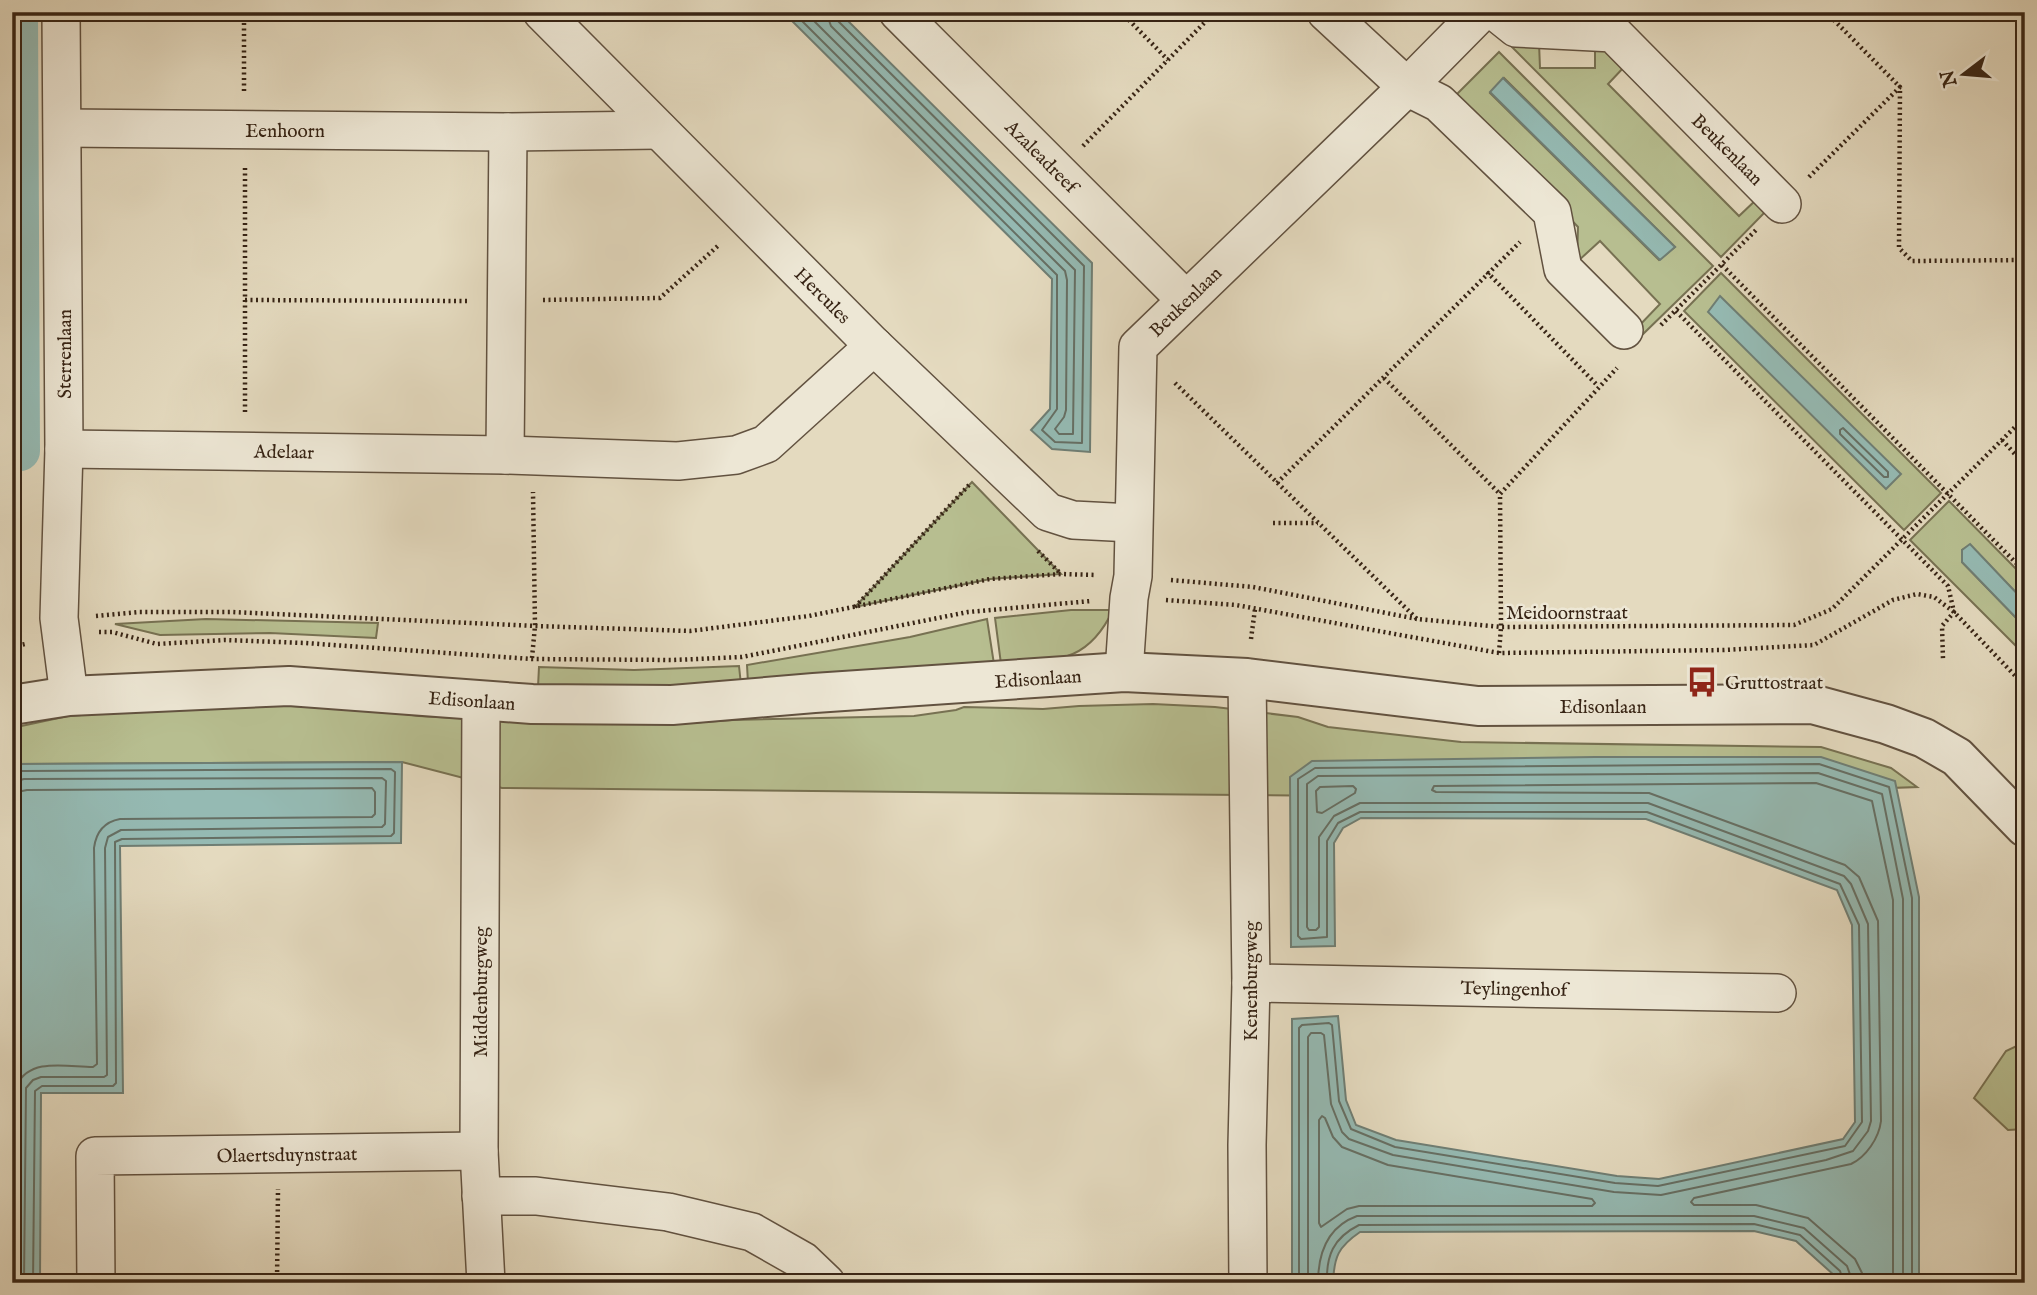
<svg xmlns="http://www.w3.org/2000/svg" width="2037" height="1295" viewBox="0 0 2037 1295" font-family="'IM FELL English',serif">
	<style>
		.green { fill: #b7be90; stroke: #777152; stroke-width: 2; fill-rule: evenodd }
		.water { fill: #95bab3; stroke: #6f7e74; stroke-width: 2 }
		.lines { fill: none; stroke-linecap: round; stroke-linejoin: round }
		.shore { stroke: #666f64; stroke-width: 2 }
		.canal { stroke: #95bab3; stroke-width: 40 }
		.minor-casing { stroke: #625240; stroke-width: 40 }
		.tertiary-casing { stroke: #625240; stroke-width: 42 }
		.path { stroke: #372415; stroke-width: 4.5; stroke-dasharray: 2 3.5; stroke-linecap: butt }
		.minor { stroke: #ede7d5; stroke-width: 37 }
		.tertiary { stroke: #ede7d5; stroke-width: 38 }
		.labels { text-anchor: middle; stroke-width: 5; stroke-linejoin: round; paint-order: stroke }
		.street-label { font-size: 19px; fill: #372415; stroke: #ede7d5 }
		.poi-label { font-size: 19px; fill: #372415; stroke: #ede7d5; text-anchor: start }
	</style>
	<rect width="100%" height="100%" fill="#e4dabf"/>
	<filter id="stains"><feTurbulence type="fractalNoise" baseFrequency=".00286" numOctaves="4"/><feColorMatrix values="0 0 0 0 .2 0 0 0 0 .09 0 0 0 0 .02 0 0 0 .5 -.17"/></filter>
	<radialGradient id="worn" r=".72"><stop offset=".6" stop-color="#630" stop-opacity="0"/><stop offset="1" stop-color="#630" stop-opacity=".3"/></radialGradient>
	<g class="green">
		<polygon points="1515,40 1539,43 1540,68 1595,68 1595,43 1625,66 1608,84 1739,216 1758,198 1768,209 1721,257 1510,45"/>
		<path d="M1499,52L1713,266L1641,336L1635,330L1660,304L1600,241L1577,262L1578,227L1454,97ZM1504,78L1675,247L1659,260L1490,93Z"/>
		<polygon points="1721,273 1941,493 1904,530 1684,311"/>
		<polygon points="972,482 1061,574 990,579 855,607"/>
		<polygon points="1949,501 2025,578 2025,602 1970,545 1962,550 1962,562 2025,627 2025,655 1910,540"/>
		<path d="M1071,610H1113C1087,665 1054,660 1001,664L995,618Z"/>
		<polygon points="206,619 378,623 376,638 270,633 160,635 115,624"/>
		<polygon points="987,619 994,664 748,683 747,665 910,637"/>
		<polygon points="739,666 741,685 692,687 538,687 539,667 634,670"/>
		<polygon points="1153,704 1215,707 1298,717 1328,727 1461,742 1821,747 1891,768 1917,787 1695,795 1343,796 502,788 402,762 12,764 12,728 68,716 179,708 271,705 376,710 419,716 537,722 673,724 733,720 914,716 956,710 964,707 1043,709 1079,706"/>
		<polygon points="2025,1042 2025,1129 2008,1130 1974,1098 2006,1051"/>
	</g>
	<g class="water">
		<polygon points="783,12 839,12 1092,263 1090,452 1052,449 1031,430 1050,409 1052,279"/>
		<polygon points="1503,78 1675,247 1660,260 1490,92"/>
		<polygon points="1720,296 1901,474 1886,489 1708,312"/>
		<polygon points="1970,544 2025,602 2025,627 1962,562 1962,550"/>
		<path d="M1595,757H1821L1895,781L1919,897V1283H1838L1835,1276L1796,1241L1754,1231L1360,1232C1338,1247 1334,1257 1333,1283H1292V1019L1338,1016L1346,1100L1356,1125L1396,1140L1617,1176L1659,1179L1843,1139L1855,1122L1852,925L1837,890L1646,819L1361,818L1343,828L1334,843L1335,946L1291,947L1290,777L1312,761Z"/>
		<polygon points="402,762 401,843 120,846 123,1093 41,1093 40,1283 12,1283 12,769 18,764"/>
	</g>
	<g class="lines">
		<g class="shore">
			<polyline points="793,12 1057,275 1057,409 1042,430 1055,442 1082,443 1084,266 837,20 835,12"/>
			<polyline points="805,12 1065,271 1067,280 1066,410 1064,417 1055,429 1059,434 1073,434 1075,270 831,26 826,12"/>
			<polygon points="1843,428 1888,472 1888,477 1884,477 1840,434 1840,430"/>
			<polyline points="12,773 22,771 391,769 395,772 394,833 391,836 122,839 115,842 116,1083 113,1086 42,1086 35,1091 33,1283"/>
			<polyline points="12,782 24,779 382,778 386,781 385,824 382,827 121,830 108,837 105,848 107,1075 104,1077 41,1077 33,1080 26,1088 24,1283"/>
			<polygon points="1353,786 1356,789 1355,793 1322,813 1317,812 1316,791 1320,787"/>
			<path d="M12,793L27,790L372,788L375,792V814L372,817L120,819C104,822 96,832 94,848L97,1064L93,1067C68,1067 30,1057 17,1085L14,1283"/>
			<polygon points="1322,1116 1325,1118 1333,1137 1342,1147 1388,1165 1592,1199 1595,1203 1592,1206 1359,1206 1347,1209 1321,1227 1319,1223 1319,1120"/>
			<polyline points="1299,1283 1299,1028 1302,1025 1329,1023 1332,1025 1339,1101 1351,1129 1395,1147 1615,1183 1658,1186 1845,1146 1862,1122 1859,925 1840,884 1647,812 1360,812 1338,823 1327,841 1327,937 1301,939 1298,936 1298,779 1315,768 1819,764 1889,787 1912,898 1912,1283"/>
			<polyline points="1308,1283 1308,1037 1311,1033 1321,1033 1324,1035 1331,1104 1342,1132 1349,1139 1393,1155 1614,1192 1661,1195 1826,1160 1853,1151 1868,1131 1871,1121 1868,924 1851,884 1844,876 1648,803 1360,803 1334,816 1319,837 1319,927 1316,930 1309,930 1307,927 1307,784 1318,776 1818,773 1882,794 1903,899 1903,1283"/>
			<path d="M1318,1283C1318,1254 1327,1227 1357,1216H1754L1804,1228L1847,1266L1853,1283"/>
			<path d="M1327,1283C1326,1256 1333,1238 1359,1225L1754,1224L1800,1235L1840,1271L1844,1283"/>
			<path d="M1863,1283L1862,1273L1855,1259L1808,1218L1756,1205H1694L1691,1202L1694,1198L1851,1164C1866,1157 1879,1138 1881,1121L1878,921L1859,877L1845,865L1649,793L1436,792L1432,790L1434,786L1816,783L1872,801L1893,900V1283"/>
		</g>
		<polyline class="canal" points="18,12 20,451"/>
		<g class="minor-casing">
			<g id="minor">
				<polyline points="61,12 64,449 59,618 69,696"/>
				<polyline points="542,12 874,346 1048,512 1073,520 1132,523"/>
				<polyline points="898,12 1186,300"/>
				<polyline points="1326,12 1407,87 1439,103 1552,212 1563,269 1624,330"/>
				<polyline points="1496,12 1516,28 1613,33 1782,204"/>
				<polyline points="63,128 508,132 659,130"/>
				<polyline points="64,449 505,455 678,461 736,455 766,444 874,346"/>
				<polyline points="505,455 508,132"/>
				<polyline points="1124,672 1129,598 1133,576 1138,347 1407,87 1481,12"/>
				<polyline points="1247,678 1251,983 1247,1145 1248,1283"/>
				<polyline points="481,701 479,1151 486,1283"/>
				<polyline points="1251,983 1777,993"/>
				<polyline points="481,1196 536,1196 668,1212 752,1232 803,1261 826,1283"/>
				<polyline points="96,1283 95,1156 479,1151"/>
			</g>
		</g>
		<g class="tertiary-casing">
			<polyline id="tertiary" points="12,705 69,696 289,686 532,704 672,705 814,693 1124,672 1247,678 1478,706 1812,704 1886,724 1924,738 1957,757 2025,827"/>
		</g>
		<g class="path">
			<polyline points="244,12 244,92"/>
			<polyline points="1121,12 1168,60"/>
			<polyline points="1826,12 1900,87"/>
			<polyline points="12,18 18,18"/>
			<polyline points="1083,146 1215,12"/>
			<polyline points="245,168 245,414"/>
			<polyline points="1809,177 1900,87 1899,248 1912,261 2025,260"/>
			<polyline points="1722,265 2025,572"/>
			<polyline points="1487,272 1598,386"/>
			<polyline points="245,300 468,301"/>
			<polyline points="543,300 660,298 720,244"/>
			<polyline points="1676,311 1948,586 1954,612 1942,626 1943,659"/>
			<polyline points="1661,325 1756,230"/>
			<polyline points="1384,378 1500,494"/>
			<polyline points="1175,383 1417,619 1501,627 1794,625 1832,609 2025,417"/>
			<polyline points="2002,440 2025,465"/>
			<polyline points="1277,483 1520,242"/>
			<polyline points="1273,523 1318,523"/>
			<polyline points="1038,551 1061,574"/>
			<polyline points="1171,580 1253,587 1417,619"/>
			<polyline points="1166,600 1236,605 1499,653 1724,650 1814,645 1893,600 1917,594 1934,597 1954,612 2025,686"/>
			<polyline points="855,607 969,485"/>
			<polyline points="96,616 139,612 232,612 535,626 690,631 809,616 990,579 1061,574 1096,575"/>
			<polyline points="99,632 112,632 157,644 225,640 305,643 532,659 673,660 742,657 968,612 1091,601"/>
			<polyline points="1251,639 1255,609"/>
			<polyline points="12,647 25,644"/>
			<polyline points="1499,653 1501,627 1500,494 1617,368"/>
			<polyline points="532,658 535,626 533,492"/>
			<polyline points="277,1283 278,1189"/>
		</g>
		<use href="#minor" class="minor"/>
		<use href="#tertiary" class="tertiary"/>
	</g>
	<defs>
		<g id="bus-bare" transform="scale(2.415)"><path d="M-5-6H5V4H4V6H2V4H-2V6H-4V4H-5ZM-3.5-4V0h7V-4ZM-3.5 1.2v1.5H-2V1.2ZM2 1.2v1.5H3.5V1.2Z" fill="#8f2418" stroke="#ede7d5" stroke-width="2.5" paint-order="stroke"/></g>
	</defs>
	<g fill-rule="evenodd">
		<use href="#bus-bare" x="1702" y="682"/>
	</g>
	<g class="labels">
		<g class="street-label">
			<text x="285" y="137">Eenhoorn</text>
			<text transform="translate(1728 149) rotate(45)" y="7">Beukenlaan</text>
			<text transform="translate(1042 156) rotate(45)" y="7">Azaleadreef</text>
			<text transform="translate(823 295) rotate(45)" y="7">Hercules</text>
			<text transform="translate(1185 301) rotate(-44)" y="7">Beukenlaan</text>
			<text transform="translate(64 354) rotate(-90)" y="7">Sterrenlaan</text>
			<text transform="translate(284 451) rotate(1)" y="7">Adelaar</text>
			<text x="1567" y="619">Meidoornstraat</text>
			<text transform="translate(1038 678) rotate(-4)" y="7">Edisonlaan</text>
			<text transform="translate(472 700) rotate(4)" y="7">Edisonlaan</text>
			<text x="1603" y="713">Edisonlaan</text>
			<text transform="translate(1250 981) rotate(-90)" y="7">Kenenburgweg</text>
			<text transform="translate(1514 988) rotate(1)" y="7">Teylingenhof</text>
			<text transform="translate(480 992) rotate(-90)" y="7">Middenburgweg</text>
			<text transform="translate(287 1154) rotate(-1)" y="7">Olaertsduynstraat</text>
		</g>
		<g class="poi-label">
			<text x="1725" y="689">Gruttostraat</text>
		</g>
	</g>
	<rect width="2037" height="1295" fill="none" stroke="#e4dabf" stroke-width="42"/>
	<rect x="14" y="14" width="2009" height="1267" fill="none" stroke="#372415" stroke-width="3.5"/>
	<rect x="21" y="21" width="1995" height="1253" fill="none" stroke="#372415" stroke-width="2"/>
	<g transform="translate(1964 74) rotate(254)" stroke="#ede7d5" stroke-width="5" paint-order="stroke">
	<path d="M0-5L12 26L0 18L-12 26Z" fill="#372415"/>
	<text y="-10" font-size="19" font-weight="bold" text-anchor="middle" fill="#372415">N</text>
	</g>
	<rect width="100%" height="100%" filter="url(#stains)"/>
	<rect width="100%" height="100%" fill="url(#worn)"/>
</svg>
